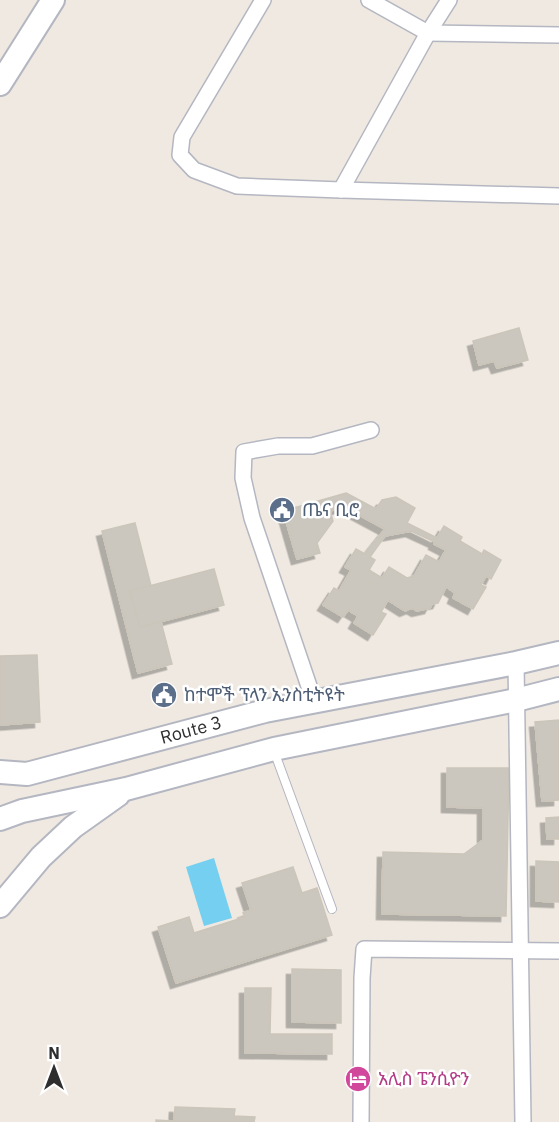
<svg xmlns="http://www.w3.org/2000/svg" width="559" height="1122" viewBox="0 0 559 1122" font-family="'IBM Plex Sans','Noto Sans Ethiopic',sans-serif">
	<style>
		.water { fill: #75cff0 }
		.building { fill: #cbc7bf; stroke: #cbc5ba; stroke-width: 1.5; fill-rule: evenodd; filter: url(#shadow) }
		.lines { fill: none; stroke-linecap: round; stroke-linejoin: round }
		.lane-casing { stroke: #b4b7c1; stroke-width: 10 }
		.street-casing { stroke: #b4b7c1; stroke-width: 18 }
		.secondary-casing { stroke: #b4b7c1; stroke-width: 26 }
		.lane { stroke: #fff; stroke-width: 8 }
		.street { stroke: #fff; stroke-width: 15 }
		.secondary { stroke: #fff; stroke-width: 22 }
		.labels { text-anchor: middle; stroke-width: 5; stroke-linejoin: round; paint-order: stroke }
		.service-label { font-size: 18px; fill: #4e5e75; stroke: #fff; text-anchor: start }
		.street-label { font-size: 18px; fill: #2e2e2e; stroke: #fff }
		.hotel-label { font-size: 18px; fill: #b23c85; stroke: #fff; text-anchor: start }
	</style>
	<defs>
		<filter id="shadow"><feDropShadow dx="-5.5" dy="5.5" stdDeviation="0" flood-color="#0004"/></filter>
	</defs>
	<rect width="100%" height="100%" fill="#efe9e1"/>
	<polygon class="water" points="214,858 232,918 204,926 186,867"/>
	<g class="building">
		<polygon points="519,328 528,360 497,368 494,361 479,365 473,341"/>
		<path d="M346,493L376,509L382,500L396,497L415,508L407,523L437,538L444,526L462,537L460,541L482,554L484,550L501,560L491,579L486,576L481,585L486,587L473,609L453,598L455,593L446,587L438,603L432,604L430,608L417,611L412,608L405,611L388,600L381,612L386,614L373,635L354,623L358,616L348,610L343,617L323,605L334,588L339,591L351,570L345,567L356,549L365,554L385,529L344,507L330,511L333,521L317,543L320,553L297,559L283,511ZM411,531L435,542L434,544L446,550L439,562L426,555L414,576L407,578L389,567L382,578L369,570L375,560L370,557L385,536Z"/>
		<polygon points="135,523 151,586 130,591 140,627 161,622 172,664 138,673 102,531"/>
		<polygon points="214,569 224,605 140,627 130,591"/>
		<polygon points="37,655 40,722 0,725 0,656"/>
		<polygon points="559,720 559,800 542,801 535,722"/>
		<polygon points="447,768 509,768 506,916 382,914 383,852 464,854 483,840 483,808 447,807"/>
		<polygon points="559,817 559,839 547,839 546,818"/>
		<polygon points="536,861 559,862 559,902 536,901"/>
		<polygon points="293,867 302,893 317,888 332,935 176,983 158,927 189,917 194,933 245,917 243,913 251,910 242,883"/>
		<polygon points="292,969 341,970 341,1023 292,1022"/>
		<polygon points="245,988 271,988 270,1034 332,1034 332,1054 245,1053"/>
		<polygon points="175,1107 235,1109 234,1116 255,1117 254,1122 156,1122 156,1120 174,1121"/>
	</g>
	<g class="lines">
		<g class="lane-casing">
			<polyline id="lane" points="274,751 332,909"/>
		</g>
		<g class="street-casing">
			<g id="street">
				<polyline points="263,0 182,137 180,155 194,170 237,186 341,190 559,196"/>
				<polyline points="369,0 428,33 559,35"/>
				<polyline points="341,190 428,33 449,0"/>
				<polyline points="516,663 523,1122"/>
				<polyline points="314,701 252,518 243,478 244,452 278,446 312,446 371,430"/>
				<polyline points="361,1122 362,978 364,949 559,951"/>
			</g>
		</g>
		<g class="secondary-casing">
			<g id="secondary">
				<polyline points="0,84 53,0"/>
				<polyline points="0,772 27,774 265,711 516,663 559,653"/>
				<polyline points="0,819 22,811 126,789 274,749 516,700 559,689"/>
				<polyline points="0,906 41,857 73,827 118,795"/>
			</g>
		</g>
		<use href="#lane" class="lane"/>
		<use href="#street" class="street"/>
		<use href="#secondary" class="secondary"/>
	</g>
	<defs>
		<g id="civic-disc" transform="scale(1.35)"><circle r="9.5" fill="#5c6f8a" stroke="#fff"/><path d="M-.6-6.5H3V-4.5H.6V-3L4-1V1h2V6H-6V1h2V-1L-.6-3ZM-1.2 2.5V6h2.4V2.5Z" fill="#fff"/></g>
		<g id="hotel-disc" transform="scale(1.35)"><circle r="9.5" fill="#d1479c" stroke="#fff"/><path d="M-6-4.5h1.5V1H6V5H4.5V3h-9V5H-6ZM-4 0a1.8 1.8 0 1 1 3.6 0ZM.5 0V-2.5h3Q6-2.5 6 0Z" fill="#fff"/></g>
	</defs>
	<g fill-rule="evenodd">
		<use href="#civic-disc" x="282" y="510"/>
		<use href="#civic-disc" x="164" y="695"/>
		<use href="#hotel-disc" x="358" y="1079"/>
	</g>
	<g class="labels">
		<g class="service-label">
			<text x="302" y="516">ጤና ቢሮ</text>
			<text x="184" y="701">ከተሞች ፕላን ኢንስቲትዩት</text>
		</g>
		<g class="street-label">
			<text transform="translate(191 730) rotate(-15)" y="6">Route 3</text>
		</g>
		<g class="hotel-label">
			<text x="378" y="1085">አሊስ ፔንሲዮን</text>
		</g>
	</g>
	<g transform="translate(54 1068)" stroke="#ffffff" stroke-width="4.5" paint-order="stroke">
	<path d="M0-4.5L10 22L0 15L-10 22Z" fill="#2e2e2e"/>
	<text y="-9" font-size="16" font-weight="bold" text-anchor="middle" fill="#2e2e2e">N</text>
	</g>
</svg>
